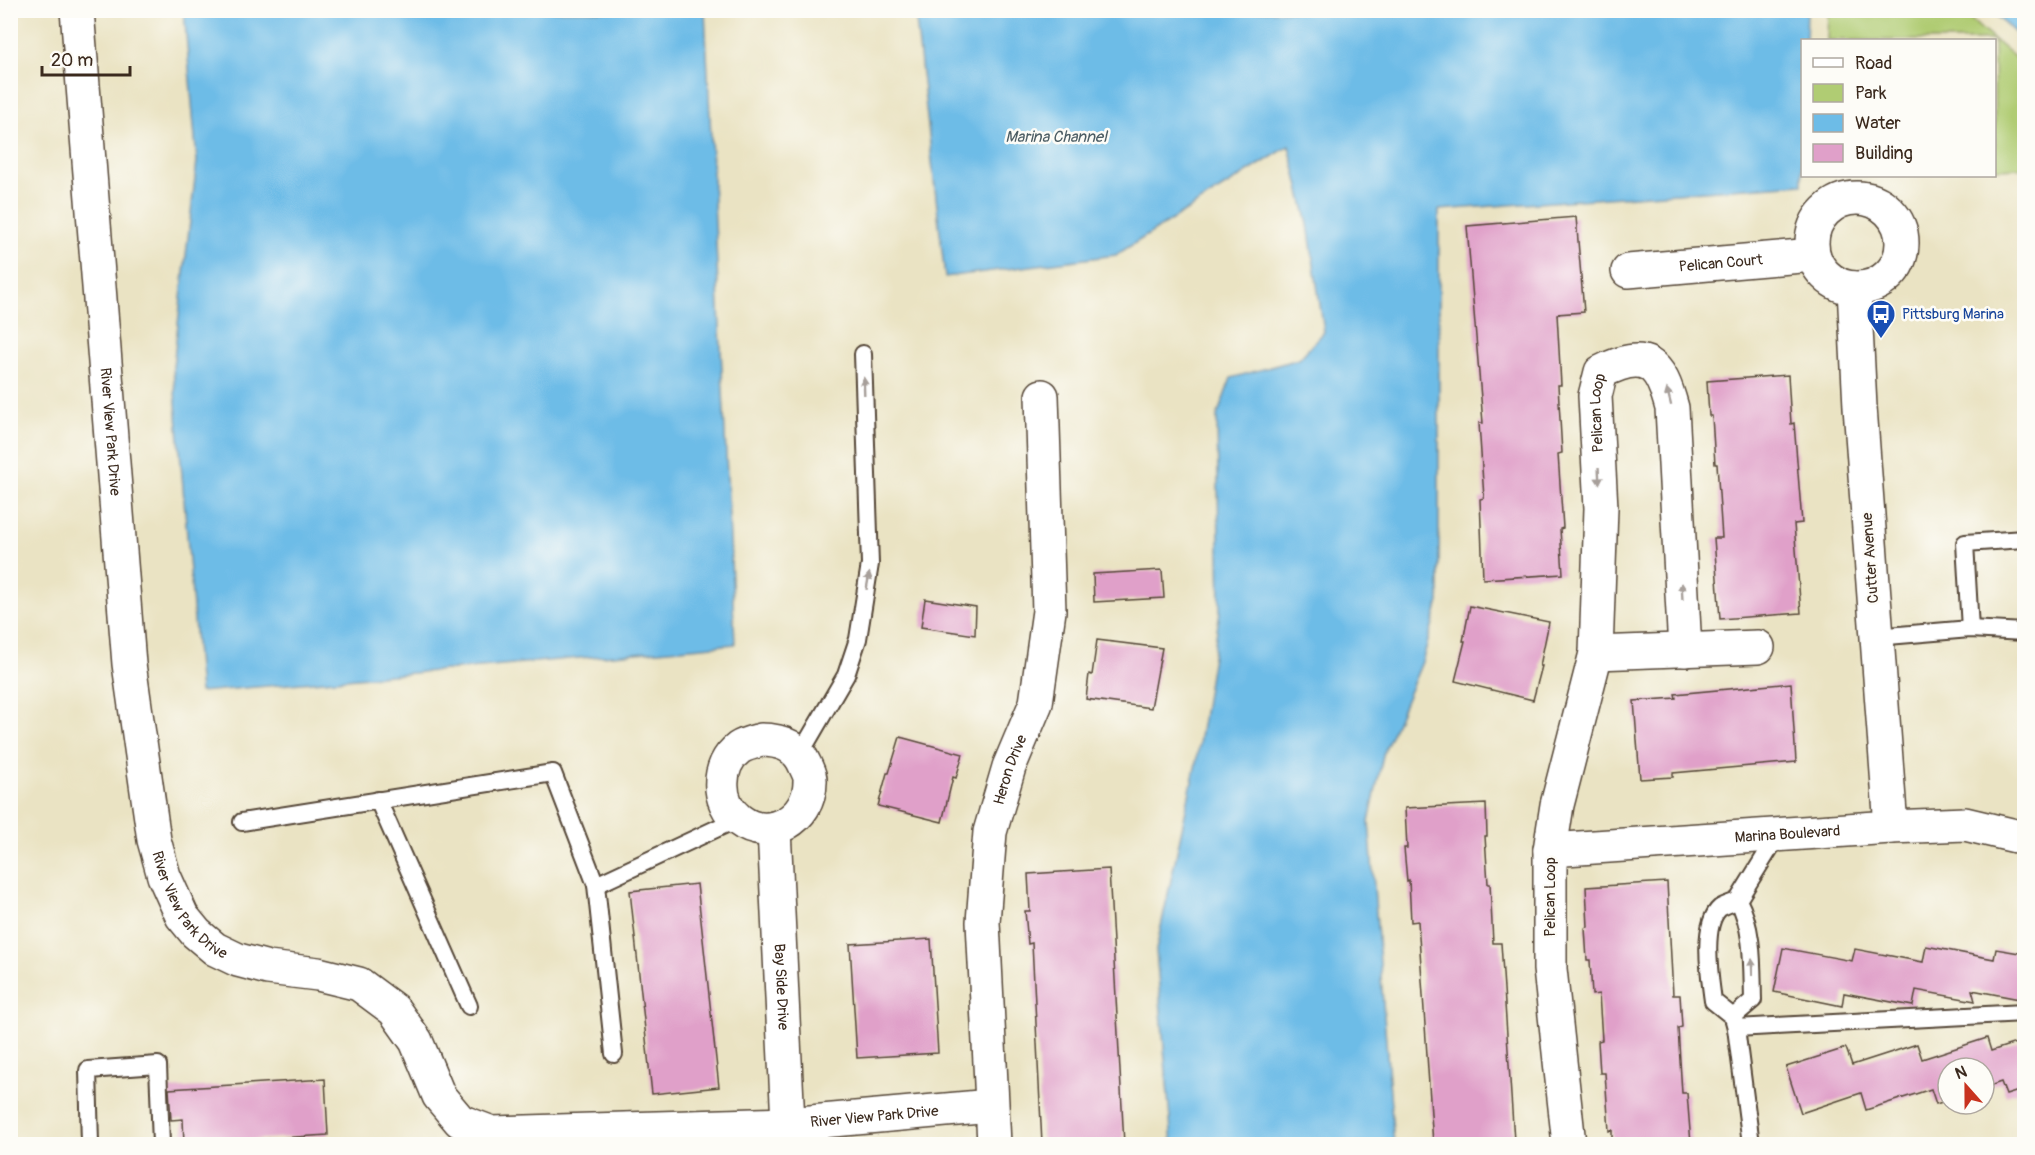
<svg xmlns="http://www.w3.org/2000/svg" width="2035" height="1155" viewBox="0 0 2035 1155" font-family="Pangolin,sans-serif">
	<style>
		.green { fill: #b0cc73; stroke: #767b48; stroke-width: 1.5 }
		.water { fill: #6dbce7; stroke: #547382; stroke-width: 1.5 }
		.building { fill: #e0a0c9 }
		.lines { fill: none; stroke-linecap: round; stroke-linejoin: round }
		.service-casing { stroke: #554637; stroke-width: 20 }
		.minor-casing { stroke: #554637; stroke-width: 36 }
		.tertiary-casing { stroke: #554637; stroke-width: 36 }
		.service { stroke: #fff; stroke-width: 16 }
		.minor { stroke: #fff; stroke-width: 33 }
		.tertiary { stroke: #fff; stroke-width: 33 }
		.oneway { fill: #a79f9a }
		.labels { text-anchor: middle; stroke-width: 5; stroke-linejoin: round; paint-order: stroke }
		.street-label { font-size: 15px; fill: #3b2a1e; stroke: #fdfcf7 }
		.transit-label { font-size: 15px; fill: #164399; stroke: #fdfcf7; text-anchor: start }
		.water-label { font-size: 16px; font-style: italic; fill: #4c5d64; stroke: #fdfcf7 }
	</style>
	<rect width="100%" height="100%" fill="#fdfcf7"/>
	<filter id="ink" filterUnits="userSpaceOnUse"><feTurbulence type="fractalNoise" baseFrequency=".0167" numOctaves="2"/><feDisplacementMap in="SourceGraphic" scale="12" xChannelSelector="R" yChannelSelector="G"/><feConvolveMatrix kernelMatrix="1 2 1 2 8 2 1 2 1" color-interpolation-filters="sRGB"/></filter>
	<filter id="wash" filterUnits="userSpaceOnUse"><feTurbulence type="fractalNoise" baseFrequency=".008" numOctaves="4" result="noise"/><feDisplacementMap in="SourceGraphic" scale="24" xChannelSelector="R" yChannelSelector="G"/><feGaussianBlur stdDeviation="1.35" result="paint"/><feColorMatrix in="noise" values="0 0 0 0 0 0 0 0 0 0 0 0 0 0 0 0 0 1.4 0 .05"/><feComposite in="paint" operator="in"/></filter>
	<g filter="url(#wash)">
		<rect width="100%" height="100%" fill="#eae3c3"/>
		<polygon class="green" points="1828,11 1962,11 1980,28 2024,65 2024,168 1995,169 1994,40 1827,40"/>
		<g class="water">
			<polygon points="184,11 705,11 735,644 200,692 173,367 197,161"/>
			<polygon points="915,11 1807,11 1806,40 1802,40 1802,184 1439,210 1439,602 1422,662 1383,755 1369,822 1394,1144 1172,1144 1156,950 1196,763 1220,611 1217,416 1231,378 1299,359 1324,332 1308,224 1289,146 1116,255 945,277"/>
			<polygon points="1991,11 2024,11 2024,41"/>
		</g>
		<g id="blocks">
			<g class="building">
				<polygon points="1576,217 1584,312 1557,314 1561,385 1558,385 1562,453 1558,454 1563,528 1560,529 1563,574 1483,579 1480,499 1484,498 1479,423 1483,423 1467,226"/>
				<polygon points="1788,375 1791,424 1794,423 1802,523 1794,524 1801,613 1720,619 1714,538 1722,538 1717,464 1715,464 1712,416 1709,416 1707,381"/>
				<polygon points="1162,570 1164,598 1094,602 1093,574"/>
				<polygon points="925,599 976,607 975,635 921,627"/>
				<polygon points="1470,606 1549,622 1540,666 1542,666 1533,700 1455,681 1465,641 1463,641"/>
				<polygon points="1097,640 1162,648 1151,708 1086,699 1089,674 1092,675"/>
				<polygon points="1791,683 1796,762 1673,773 1673,777 1640,779 1634,701 1676,698 1675,694"/>
				<polygon points="900,737 963,754 956,778 953,777 942,822 878,806 887,773 889,773"/>
				<polygon points="1486,804 1487,836 1485,836 1488,884 1490,884 1493,943 1501,943 1514,1141 1433,1144 1418,921 1411,922 1409,880 1407,881 1404,848 1407,848 1405,808"/>
				<polygon points="1109,869 1124,1144 1042,1144 1032,943 1028,944 1025,911 1030,911 1028,874"/>
				<polygon points="1667,882 1673,995 1680,995 1682,1027 1678,1028 1682,1093 1687,1093 1691,1144 1612,1144 1612,1130 1609,1131 1605,1073 1600,1073 1598,1041 1602,1040 1599,994 1592,995 1590,960 1587,960 1585,928 1588,927 1586,887"/>
				<polygon points="697,884 719,1087 652,1094 630,891"/>
				<polygon points="931,939 938,1053 857,1058 850,944"/>
				<polygon points="1926,946 1994,959 1996,949 2025,954 2025,1000 1972,990 1975,1001 1916,990 1913,1006 1844,993 1842,1006 1774,992 1783,948 1852,961 1855,949 1923,962"/>
				<polygon points="1987,1038 1991,1051 2025,1040 2025,1089 2006,1095 2001,1082 1984,1088 1984,1068 1948,1068 1948,1100 1936,1104 1931,1089 1866,1110 1861,1093 1801,1113 1786,1067 1846,1048 1852,1065 1917,1044 1922,1059"/>
				<polygon points="325,1079 328,1135 233,1141 233,1144 184,1144 183,1119 171,1120 169,1089"/>
			</g>
		</g>
	</g>
	<g filter="url(#ink)">
		<use href="#blocks" fill-opacity="0" stroke="#554637" stroke-width="1.5"/>
		<g class="lines">
			<g class="service-casing">
				<g id="service">
					<polyline points="1970,629 1965,543 2024,539"/>
					<polyline points="1876,637 1970,629 2024,632"/>
					<polyline points="800,754 846,675 858,639 870,564 863,354"/>
					<polyline points="378,800 469,1006"/>
					<polyline points="242,822 553,773 596,885 737,819"/>
					<polyline points="596,885 614,1054"/>
					<polyline points="1738,900 1778,835"/>
					<path d="M1733,1017L1753,1000C1752,967 1754,930 1738,900C1733,903 1725,905 1720,908C1701,924 1710,978 1713,1001L1733,1017L1736,1028L1751,1144"/>
					<polyline points="1736,1028 2024,1013"/>
					<polyline points="90,1144 88,1070 158,1065 161,1144"/>
				</g>
			</g>
			<g class="minor-casing">
				<g id="minor">
					<path id="s1" d="M77,10L129,664L154,840L164,876L182,916L196,933L215,949L238,960L268,968L318,974L359,984L394,1010L416,1041L439,1096L460,1121L492,1133L788,1124L991,1106"/>
					<circle cx="1857" cy="243" r="45"/>
					<path id="s2" d="M1628,271L1813,255"/>
					<polyline points="1596,653 1758,647"/>
					<path d="M761,740C781,740 797,746 805,765C807,770 811,776 810,782C810,819 769,843 739,820C716,803 716,765 739,748C745,744 754,742 761,740Z"/>
					<path id="s3" d="M774,829L789,1144"/>
					<path id="s4" d="M1550,850L1891,827L1860,407L1854,288"/>
					<path id="s5" d="M994,1144L983,922L990,832L1009,767L1036,703L1049,611L1042,396"/>
					<path id="s6" d="M1569,1144L1550,969V850L1557,805L1596,653L1601,508L1595,396L1601,372C1647,349 1660,363 1672,408L1685,650"/>
				</g>
			</g>
			<g class="tertiary-casing">
				<polyline id="tertiary" points="1891,827 1965,824 2024,838"/>
			</g>
			<use href="#service" class="service"/>
			<use href="#minor" class="minor"/>
			<use href="#tertiary" class="tertiary"/>
		</g>
		<defs><path id="oneway-solid" d="M-6-.8H1V-3.2L6.5 0L1 3.2V.8H-6Z" transform="scale(1.5)"/></defs>
		<g class="oneway">
			<use href="#oneway-solid" transform="translate(864 386) rotate(-92)"/>
			<use href="#oneway-solid" transform="translate(1669 397) rotate(-104)"/>
			<use href="#oneway-solid" transform="translate(1599 476) rotate(87)"/>
			<use href="#oneway-solid" transform="translate(868 581) rotate(-80)"/>
			<use href="#oneway-solid" transform="translate(1682 591) rotate(-93)"/>
			<use href="#oneway-solid" transform="translate(1752 967) rotate(-92)"/>
		</g>
	</g>
	<defs>
		<g id="bus-pin" transform="scale(1.5)"><path d="M0 17L-7.5 6A9.5 9.5 0 1 1 7.5 6Z" fill="#1a4fb4" stroke="#fdfcf7"/><path d="M-5-6H5V4H4V6H2V4H-2V6H-4V4H-5ZM-3.5-4V0h7V-4ZM-3.5 1.2v1.5H-2V1.2ZM2 1.2v1.5H3.5V1.2Z" fill="#fff"/></g>
	</defs>
	<g fill-rule="evenodd">
		<use href="#bus-pin" x="1881" y="314"/>
	</g>
	<g class="labels">
		<g class="street-label">
			<text dy="5" stroke="none"><textPath href="#s2" startOffset="93">Pelican Court</textPath></text>
			<text dy="5" stroke="none"><textPath href="#s6" startOffset="738">Pelican Loop</textPath></text>
			<text dy="5" stroke="none"><textPath href="#s1" startOffset="423">River View Park Drive</textPath></text>
			<text transform="translate(1870 558) rotate(-94)" y="5">Cutter Avenue</text>
			<text dy="5" stroke="none"><textPath href="#s5" startOffset="378">Heron Drive</textPath></text>
			<text dy="5" stroke="none"><textPath href="#s4" startOffset="238">Marina Boulevard</textPath></text>
			<text transform="translate(1550 897) rotate(-90)" y="5">Pelican Loop</text>
			<text dy="5" stroke="none"><textPath href="#s1" startOffset="910">River View Park Drive</textPath></text>
			<text dy="5" stroke="none"><textPath href="#s3" startOffset="158">Bay Side Drive</textPath></text>
			<text dy="5" stroke="none"><textPath href="#s1" startOffset="1702">River View Park Drive</textPath></text>
		</g>
		<g class="transit-label">
			<text x="1902" y="319">Pittsburg Marina</text>
		</g>
		<g class="water-label">
			<text x="1056" y="142">Marina Channel</text>
		</g>
	</g>
	<rect width="2035" height="1155" fill="none" stroke="#fdfcf7" stroke-width="36"/>
	<rect x="1801" y="39" width="195" height="138" fill="#fdfcf7" stroke="#afa8a0" stroke-width="1.5"/>
	<rect x="1813" y="58" width="30" height="9" fill="#ffffff" stroke="#afa8a0" stroke-width="1.5"/>
	<text x="1855" y="69" font-size="18" fill="#3b2a1e">Road</text>
	<rect x="1813" y="84" width="30" height="18" fill="#b0cc73" stroke="#afa8a0" stroke-width="1.5"/>
	<text x="1855" y="99" font-size="18" fill="#3b2a1e">Park</text>
	<rect x="1813" y="114" width="30" height="18" fill="#6dbce7" stroke="#afa8a0" stroke-width="1.5"/>
	<text x="1855" y="129" font-size="18" fill="#3b2a1e">Water</text>
	<rect x="1813" y="144" width="30" height="18" fill="#e0a0c9" stroke="#afa8a0" stroke-width="1.5"/>
	<text x="1855" y="159" font-size="18" fill="#3b2a1e">Building</text>
	<g transform="translate(1966 1086) rotate(339)"><circle r="28" fill="#fdfcf7" stroke="#afa8a0" stroke-width="1.5"/>
	<path d="M0-4.5L10 22L0 15L-10 22Z" fill="#c8321e"/>
	<text y="-9" font-size="16" font-weight="bold" text-anchor="middle" fill="#3b2a1e">N</text>
	</g>
	<path d="M42 66v9h88v-9" fill="none" stroke="#3b2a1e" stroke-width="3"/>
	<text x="51" y="66" font-size="18" fill="#3b2a1e" stroke="#fdfcf7" stroke-width="4.5" paint-order="stroke">20 m</text>
</svg>
